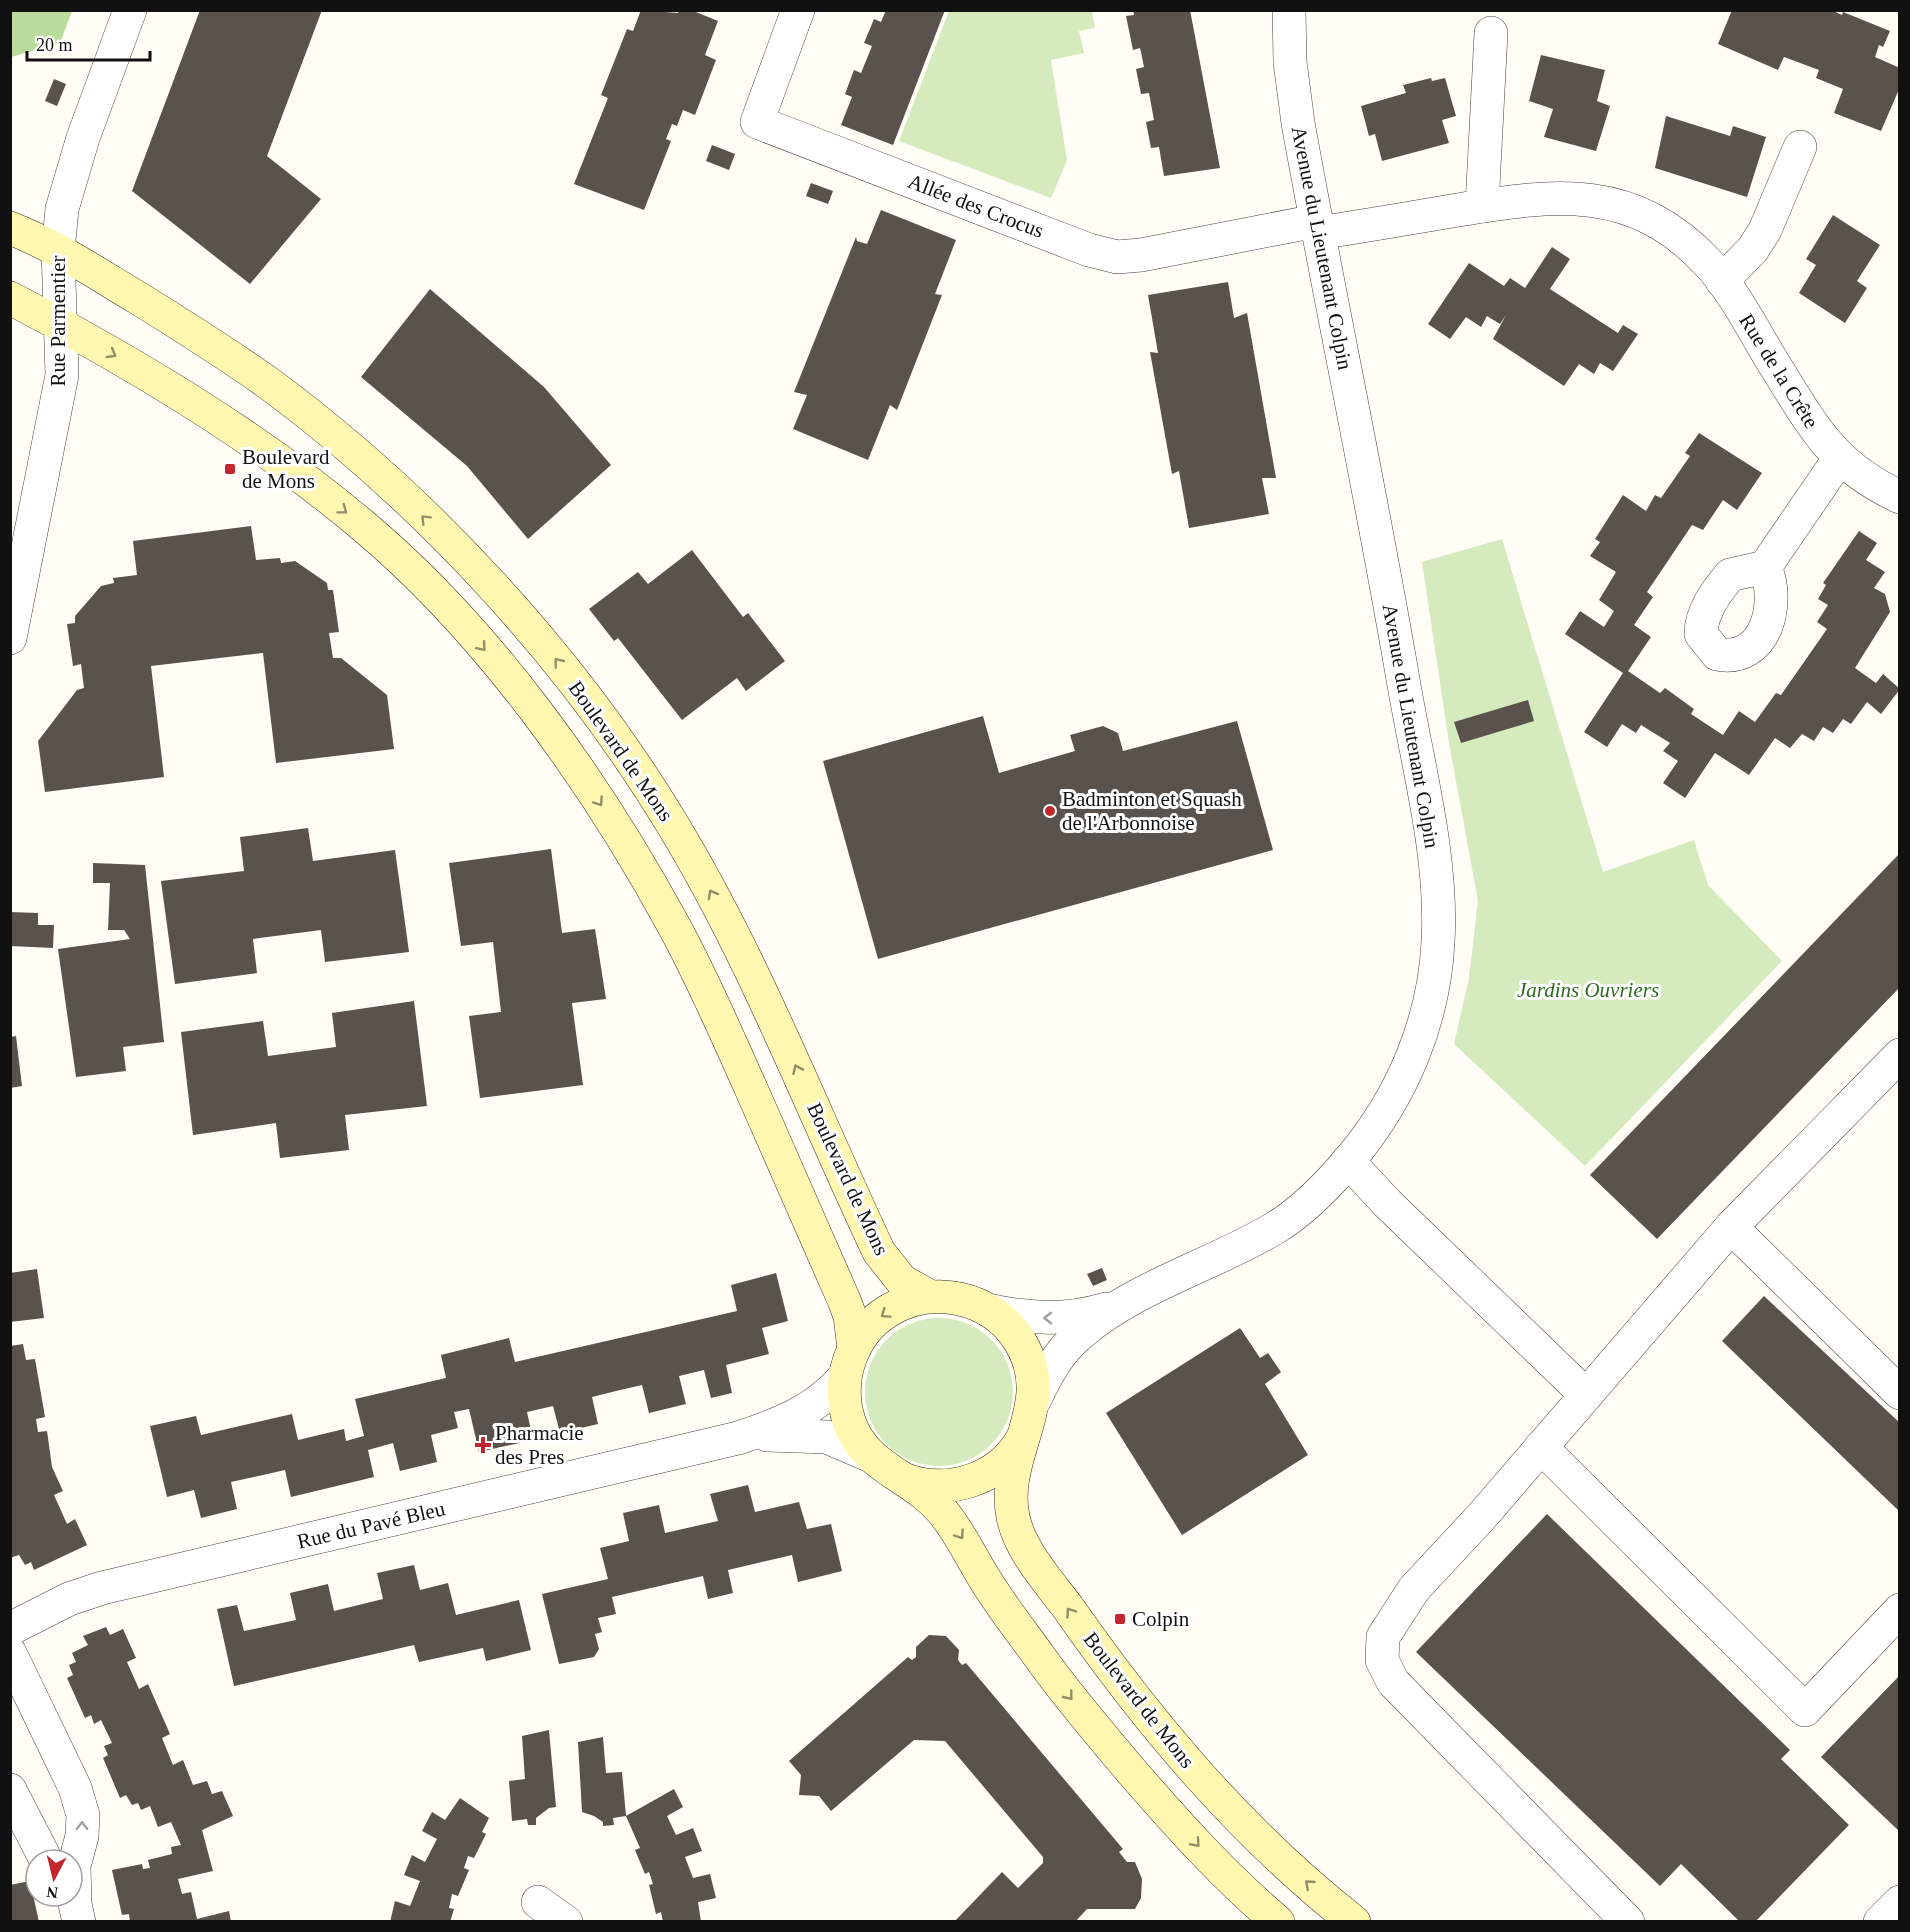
<svg xmlns="http://www.w3.org/2000/svg" width="1910" height="1932" viewBox="0 0 1910 1932" font-family="Georgia,serif">
	<style>
		.green { fill: #d5ebbd }
		.forest { fill: #b9dc9c }
		.building { fill: #5a524d }
		.lines { fill: none; stroke-linecap: round; stroke-linejoin: round }
		.minor-casing { stroke: #444; stroke-width: 34 }
		.secondary-casing { stroke: #333; stroke-width: 34 }
		.minor { stroke: #fff; stroke-width: 33 }
		.secondary { stroke: #fff6b0; stroke-width: 33 }
		.oneway { stroke: #948f68 }
		.oneway2 { stroke: #a0a0a0 }
		.poi-dot { fill: #c4262e; stroke: #fff; stroke-width: 2 }
		.labels { text-anchor: middle; stroke-width: 6; stroke-linejoin: round; paint-order: stroke }
		.street-label { font-size: 21px; fill: #111; stroke: #fff }
		.poi-label { font-size: 21px; fill: #111; stroke: #fff; text-anchor: start }
		.park-label { font-size: 21px; font-style: italic; fill: #2f6b1f; stroke: #fff }
	</style>
	<rect width="100%" height="100%" fill="#fffdf5"/>
	<g class="green">
		<polygon points="949,11 1092,11 1095,28 1079,31 1084,53 1051,60 1067,160 1051,198 899,141"/>
		<polygon points="1502,539 1603,872 1694,840 1708,885 1782,961 1585,1166 1454,1044 1469,978 1478,901 1449,743 1422,562"/>
		<circle cx="939" cy="1392" r="74"/>
	</g>
	<polygon class="forest" points="11,10 72,10 72,11 60,43 11,57"/>
	<g class="building">
		<polygon points="200,10 322,10 267,156 321,199 250,284 132,191"/>
		<polygon points="641,10 678,13 679,10 691,10 718,21 705,55 716,60 695,115 683,110 677,126 672,124 666,139 671,141 644,210 574,184 608,98 601,95 627,29 633,31"/>
		<polygon points="886,10 945,10 893,145 841,125 852,97 845,94 854,70 861,73 872,46 864,43 874,19 881,22"/>
		<polygon points="1133,10 1190,10 1220,168 1164,176 1159,147 1151,148 1146,122 1154,120 1149,93 1141,94 1136,69 1144,67 1141,52 1140,48 1133,50 1126,16 1134,15"/>
		<polygon points="1732,10 1831,10 1842,15 1843,12 1890,31 1883,47 1879,45 1875,57 1900,68 1900,87 1881,131 1834,113 1843,89 1816,78 1819,70 1784,57 1778,70 1718,44"/>
		<polygon points="1541,55 1605,70 1597,101 1610,106 1596,151 1544,137 1553,109 1529,101"/>
		<polygon points="1431,78 1432,81 1445,78 1456,116 1442,120 1449,143 1382,161 1375,134 1369,136 1361,106 1406,93 1403,85"/>
		<polygon points="54,79 66,84 57,106 45,101"/>
		<polygon points="1666,116 1730,136 1733,126 1766,137 1747,197 1655,168"/>
		<polygon points="712,145 735,154 729,170 706,161"/>
		<polygon points="811,183 833,191 828,204 806,196"/>
		<polygon points="881,210 956,240 935,294 942,295 897,410 890,405 868,460 793,429 807,395 794,392 856,237 857,241 867,244"/>
		<polygon points="1833,215 1880,245 1857,281 1867,288 1845,323 1799,293 1816,265 1806,259"/>
		<polygon points="1552,247 1570,259 1550,289 1618,333 1623,325 1638,334 1613,371 1600,363 1594,374 1579,364 1564,386 1493,339 1506,315 1500,324 1487,316 1481,327 1466,317 1450,339 1428,324 1469,263 1504,286 1510,278 1525,288"/>
		<polygon points="1228,282 1234,318 1247,313 1276,478 1262,478 1269,514 1189,528 1179,471 1172,474 1150,352 1158,353 1148,295"/>
		<polygon points="430,289 544,387 611,465 528,539 467,466 361,377"/>
		<polygon points="1699,433 1762,473 1737,510 1723,500 1703,530 1692,525 1647,592 1653,597 1634,625 1651,637 1628,671 1660,693 1665,688 1694,709 1691,714 1723,735 1739,711 1755,722 1776,693 1781,695 1827,629 1817,622 1828,605 1818,599 1826,585 1823,583 1859,531 1877,543 1866,560 1885,572 1874,588 1885,594 1890,612 1855,668 1876,683 1883,674 1900,689 1881,714 1867,702 1851,724 1843,719 1833,733 1823,727 1814,741 1802,734 1790,748 1775,738 1749,775 1715,753 1685,798 1663,783 1678,761 1663,751 1670,743 1641,725 1636,733 1622,724 1607,747 1584,732 1623,673 1565,634 1580,611 1604,627 1614,611 1599,600 1616,572 1590,556 1600,542 1595,539 1623,495 1646,511 1655,495 1661,498 1690,456 1685,453"/>
		<polygon points="251,526 256,560 280,558 281,563 295,561 327,583 328,590 333,590 339,632 329,633 333,658 341,658 387,695 394,749 276,763 263,653 151,666 164,777 45,792 38,741 77,690 84,688 81,664 73,666 67,624 75,623 75,616 101,586 114,583 113,578 137,575 133,541"/>
		<polygon points="692,550 743,617 748,613 785,661 746,691 737,678 682,720 618,638 614,641 589,609 638,572 648,584"/>
		<polygon points="1528,700 1534,721 1461,743 1454,722"/>
		<polygon points="983,716 999,773 1075,751 1070,735 1103,726 1118,733 1123,751 1237,721 1273,850 878,959 823,761"/>
		<polygon points="308,828 313,861 395,850 409,952 325,962 321,930 253,939 257,973 175,984 161,881 244,871 240,837"/>
		<polygon points="551,849 562,933 595,929 606,999 572,1003 583,1085 480,1098 469,1016 501,1012 493,942 461,946 449,863"/>
		<polygon points="1900,853 1900,987 1657,1239 1590,1175"/>
		<polygon points="93,863 145,865 164,1042 123,1047 126,1071 76,1077 58,949 130,939 124,930 108,930 110,883 93,883"/>
		<polygon points="10,912 38,913 38,925 54,925 53,948 10,946"/>
		<polygon points="414,1001 427,1106 345,1115 349,1150 280,1158 276,1123 193,1135 181,1032 263,1021 268,1056 336,1047 332,1013"/>
		<polygon points="16,1036 22,1086 10,1088 10,1037"/>
		<polygon points="1102,1268 1107,1280 1093,1286 1087,1274"/>
		<polygon points="37,1269 44,1318 10,1322 10,1273"/>
		<polygon points="776,1273 788,1321 762,1328 769,1354 726,1365 732,1393 711,1398 704,1370 679,1376 686,1404 649,1413 642,1385 616,1391 592,1397 598,1424 560,1433 553,1406 527,1412 533,1440 479,1452 469,1409 454,1412 458,1428 431,1435 437,1462 400,1471 393,1443 368,1450 374,1477 291,1497 285,1470 231,1482 237,1509 201,1518 194,1490 167,1497 150,1426 196,1416 201,1435 292,1414 298,1440 344,1429 346,1441 364,1436 355,1399 446,1378 441,1355 509,1338 515,1362 737,1311 731,1285"/>
		<polygon points="1764,1296 1900,1423 1900,1512 1722,1341"/>
		<polygon points="1240,1328 1260,1358 1268,1353 1281,1372 1265,1384 1308,1455 1182,1535 1106,1413"/>
		<polygon points="23,1344 26,1360 35,1359 45,1417 36,1419 38,1432 47,1431 52,1467 63,1491 54,1495 67,1524 75,1519 87,1545 34,1570 31,1562 25,1565 19,1555 10,1558 10,1346"/>
		<polygon points="748,1485 755,1512 799,1502 807,1529 831,1524 842,1571 798,1582 792,1555 728,1570 733,1593 708,1599 703,1576 612,1597 616,1614 598,1618 602,1632 595,1634 599,1649 594,1657 559,1664 542,1594 608,1579 600,1548 629,1541 623,1513 659,1505 665,1533 718,1521 710,1494"/>
		<polygon points="1547,1514 1790,1750 1781,1759 1849,1825 1755,1922 1740,1922 1681,1864 1660,1886 1416,1652"/>
		<polygon points="414,1565 420,1590 448,1583 456,1615 519,1600 531,1650 486,1661 483,1648 419,1662 414,1645 234,1686 217,1609 237,1605 244,1631 296,1620 290,1593 328,1584 334,1611 383,1599 377,1573"/>
		<polygon points="106,1627 110,1635 123,1629 136,1658 127,1662 139,1689 148,1684 170,1734 162,1738 173,1765 183,1760 193,1785 207,1781 212,1794 222,1791 233,1816 202,1830 213,1871 178,1879 182,1894 191,1892 197,1919 229,1911 231,1922 130,1922 129,1914 122,1915 112,1870 142,1864 143,1869 150,1868 148,1860 172,1854 171,1847 181,1845 171,1822 158,1827 150,1806 141,1810 138,1803 132,1805 126,1795 120,1798 103,1758 108,1755 104,1746 112,1743 101,1720 94,1724 91,1715 85,1718 67,1678 73,1675 69,1665 76,1662 72,1653 88,1645 83,1636"/>
		<polygon points="929,1635 946,1636 959,1650 958,1660 962,1665 966,1663 1123,1849 1119,1852 1127,1862 1135,1862 1142,1879 1141,1898 1135,1909 1087,1909 1075,1922 954,1922 1002,1872 1018,1888 1043,1863 1043,1857 945,1741 914,1740 831,1811 819,1796 799,1795 801,1775 789,1761 908,1657 912,1660 916,1657 916,1647"/>
		<polygon points="1900,1675 1900,1832 1821,1757"/>
		<polygon points="549,1730 556,1807 549,1808 536,1818 536,1825 528,1825 527,1819 512,1821 509,1781 525,1779 522,1736"/>
		<polygon points="603,1737 606,1773 622,1772 626,1816 613,1818 614,1825 603,1826 603,1822 594,1816 582,1812 578,1742"/>
		<polygon points="674,1789 683,1807 667,1816 676,1835 693,1828 702,1851 685,1857 693,1878 710,1874 716,1898 698,1902 701,1922 663,1922 661,1912 656,1914 649,1885 653,1884 649,1872 645,1874 635,1850 640,1848 626,1816"/>
		<polygon points="460,1798 489,1818 482,1832 486,1834 474,1858 468,1856 464,1868 469,1870 458,1896 452,1894 449,1908 454,1909 450,1922 390,1922 395,1901 410,1906 420,1881 404,1875 412,1855 425,1862 437,1839 422,1831 432,1812 445,1820"/>
		<polygon points="30,1881 39,1922 10,1922 10,1885"/>
	</g>
	<g class="lines">
		<g class="minor-casing">
			<g id="minor">
				<polyline points="798,10 757,122 1089,250 1117,257 1141,255 1316,221"/>
				<polyline points="1482,206 1491,33"/>
				<path d="M1318,233C1365,226 1411,218 1458,210C1554,194 1633,183 1707,262C1736,293 1756,336 1779,372C1815,430 1835,467 1900,497"/>
				<polyline points="1722,281 1753,249 1765,230 1800,147"/>
				<path d="M1765,567L1730,575C1716,592 1701,612 1701,634L1717,654C1766,664 1781,603 1765,567L1839,459"/>
				<polyline points="10,638 62,375 58,250 62,209 83,138 130,10"/>
				<polyline points="1348,1161 1387,1203 1586,1395"/>
				<polyline points="1731,1227 1900,1055"/>
				<path d="M988,1310C1029,1319 1065,1321 1106,1309"/>
				<path d="M1034,1401C1046,1376 1058,1352 1080,1334C1134,1287 1213,1265 1275,1228C1303,1211 1330,1183 1351,1158C1402,1097 1434,1022 1438,942C1443,858 1418,767 1404,685C1372,497 1332,311 1298,123L1290,62L1289,10"/>
				<polyline points="767,1435 827,1437 869,1455"/>
				<polyline points="1541,1447 1805,1710 1900,1610"/>
				<path d="M10,1629L69,1599L102,1588L738,1438C780,1424 816,1411 845,1376"/>
				<polyline points="10,1653 75,1788 83,1815 82,1836 74,1866 75,1904 79,1922"/>
				<polyline points="10,1790 46,1860"/>
				<polyline points="538,1902 566,1922"/>
				<polyline points="1628,1922 1393,1682 1382,1660 1383,1637 1414,1589 1482,1516 1731,1227 1900,1393"/>
				<polyline points="1880,1922 1900,1902"/>
			</g>
		</g>
		<g class="secondary-casing">
			<g id="secondary">
				<path d="M10,228C56,246 96,273 138,298C183,326 228,354 271,385C426,500 571,657 671,822C754,958 811,1108 879,1252L902,1281L929,1296"/>
				<path d="M10,298C129,360 259,438 361,524C488,630 595,781 674,926C702,977 725,1031 749,1084C781,1156 813,1228 844,1300L850,1316L854,1349"/>
				<path d="M906,1480C948,1495 999,1480 1022,1439"/>
				<path d="M1278,1922C1225,1877 1178,1825 1133,1773C1101,1735 1068,1697 1039,1656C1021,1631 1002,1607 986,1581C971,1558 961,1533 942,1511C913,1476 864,1468 849,1421C836,1380 851,1334 888,1311C931,1284 991,1296 1019,1340C1059,1403 1000,1453 1013,1517C1020,1551 1049,1582 1069,1609C1150,1725 1242,1834 1354,1922"/>
			</g>
		</g>
		<use href="#minor" class="minor"/>
		<use href="#secondary" class="secondary"/>
	</g>
	<defs><path id="oneway-chevron" d="M-2-3.5L2.5 0L-2 3.5" fill="none" stroke-width="1.6" stroke-linecap="round" stroke-linejoin="round" transform="scale(1.5)"/></defs>
	<g class="oneway">
		<use href="#oneway-chevron" transform="translate(112 354) rotate(31)"/>
		<use href="#oneway-chevron" transform="translate(343 510) rotate(37)"/>
		<use href="#oneway-chevron" transform="translate(425 519) rotate(-135)"/>
		<use href="#oneway-chevron" transform="translate(482 647) rotate(49)"/>
		<use href="#oneway-chevron" transform="translate(558 662) rotate(-129)"/>
		<use href="#oneway-chevron" transform="translate(599 802) rotate(56)"/>
		<use href="#oneway-chevron" transform="translate(712 894) rotate(-119)"/>
		<use href="#oneway-chevron" transform="translate(797 1069) rotate(-114)"/>
		<use href="#oneway-chevron" transform="translate(885 1314) rotate(145)"/>
		<use href="#oneway-chevron" transform="translate(960 1535) rotate(56)"/>
		<use href="#oneway-chevron" transform="translate(1070 1612) rotate(-125)"/>
		<use href="#oneway-chevron" transform="translate(1069 1696) rotate(51)"/>
		<use href="#oneway-chevron" transform="translate(1196 1843) rotate(48)"/>
		<use href="#oneway-chevron" transform="translate(1309 1884) rotate(-139)"/>
	</g>
	<g class="oneway2">
		<use href="#oneway-chevron" transform="translate(1048 1318) rotate(180)"/>
		<use href="#oneway-chevron" transform="translate(82 1826) rotate(-89)"/>
	</g>
	<g class="poi-dot">
		<rect x="224" y="463" width="12" height="12" rx="3"/>
		<circle cx="1050" cy="811" r="6"/>
		<path d="M480 1436h6v6h6v6h-6v6h-6v-6h-6v-6h6z"/>
		<rect x="1114" y="1613" width="12" height="12" rx="3"/>
	</g>
	<g class="labels">
		<g class="street-label">
			<text transform="translate(976 206) rotate(21)" y="7">Allée des Crocus</text>
			<text transform="translate(1322 248) rotate(79)" y="7">Avenue du Lieutenant Colpin</text>
			<text transform="translate(58 321) rotate(-90)" y="7">Rue Parmentier</text>
			<text transform="translate(1779 371) rotate(58)" y="7">Rue de la Crête</text>
			<text transform="translate(1411 726) rotate(80)" y="7">Avenue du Lieutenant Colpin</text>
			<text transform="translate(621 751) rotate(55)" y="7">Boulevard de Mons</text>
			<text transform="translate(848 1179) rotate(65)" y="7">Boulevard de Mons</text>
			<text transform="translate(371 1525) rotate(-13)" y="7">Rue du Pavé Bleu</text>
			<text transform="translate(1139 1700) rotate(52)" y="7">Boulevard de Mons</text>
		</g>
		<g class="poi-label">
			<text x="242" y="464">Boulevard<tspan x="242" dy="24">de Mons</tspan></text>
			<text x="1062" y="806">Badminton et Squash<tspan x="1062" dy="24">de l'Arbonnoise</tspan></text>
			<text x="495" y="1440">Pharmacie<tspan x="495" dy="24">des Pres</tspan></text>
			<text x="1132" y="1626">Colpin</text>
		</g>
		<g class="park-label">
			<text x="1588" y="997">Jardins Ouvriers</text>
		</g>
	</g>
	<rect width="1910" height="1932" fill="none" stroke="#111111" stroke-width="24"/>
	<g transform="translate(54 1878) rotate(187)"><circle r="28" fill="#ffffff" stroke="#a0a0a0" stroke-width="1.5"/>
	<path d="M0-4.5L10 22L0 15L-10 22Z" fill="#c4262e"/>
	<text y="-9" font-size="16" font-weight="bold" text-anchor="middle" fill="#111111">N</text>
	</g>
	<path d="M27 51v9h123v-9" fill="none" stroke="#111111" stroke-width="3"/>
	<text x="36" y="51" font-size="18" fill="#111111" stroke="#ffffff" stroke-width="4.5" paint-order="stroke">20 m</text>
</svg>
